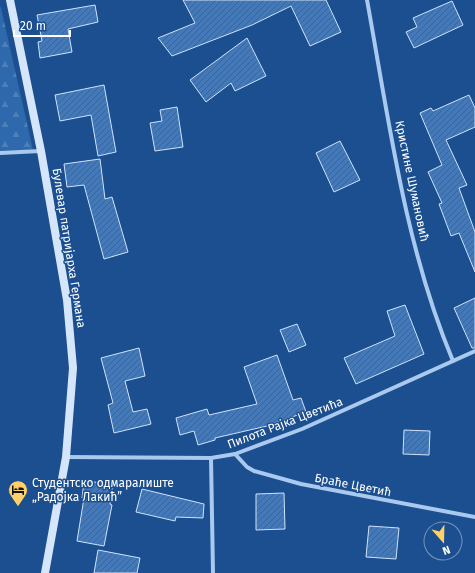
<svg xmlns="http://www.w3.org/2000/svg" width="475" height="573" viewBox="0 0 475 573" font-family="'Fira Sans',sans-serif">
	<style>
		.forest { fill: url(#forest-firs) }
		.building { fill: url(#building-hatch); stroke: #cfe3fa }
		.lines { fill: none; stroke-linecap: round; stroke-linejoin: round }
		.minor { stroke: #a9c9ee; stroke-width: 4 }
		.secondary { stroke: #d6e6fa; stroke-width: 8 }
		.labels { text-anchor: middle; stroke-width: 3; stroke-linejoin: round; paint-order: stroke }
		.street-label { font-size: 12px; fill: #fff; stroke: #1b4f8f }
		.poi-label { font-size: 12px; fill: #fff; stroke: #1b4f8f; text-anchor: start }
	</style>
	<defs>
		<pattern id="forest-firs" width="22" height="20" patternUnits="userSpaceOnUse"><rect width="22" height="20" fill="#2e69ad"/><path d="M5 1l3.5 6h-7zM16 11l3.5 6h-7z" fill="#4d80b9"/></pattern>
		<pattern id="building-hatch" width="6" height="6" patternUnits="userSpaceOnUse"><rect width="6" height="6" fill="#4478b7"/><path d="M-1 1l2-2M0 6l6-6M5 7l2-2" fill="none" stroke="#486282"/></pattern>
	</defs>
	<rect width="100%" height="100%" fill="#1b4f8f"/>
	<polygon class="forest" points="0,6 1,8 33,150 0,151"/>
	<g class="building">
		<polygon points="183,0 326,0 341,32 310,46 291,6 252,25 172,56 158,38 195,23"/>
		<polygon points="452,1 463,25 414,48 406,32 417,27 413,18"/>
		<polygon points="95,5 98,22 68,29 72,52 40,58 38,42 42,41 37,15"/>
		<polygon points="247,38 266,76 235,91 231,83 206,102 190,80"/>
		<polygon points="104,85 116,152 98,156 91,115 60,121 55,95"/>
		<polygon points="469,95 475,108 475,127 446,140 467,185 459,188 475,232 475,272 459,233 451,236 439,204 442,203 428,172 442,165 420,113 431,108 433,111"/>
		<polygon points="177,107 183,147 155,151 150,123 162,121 160,110"/>
		<polygon points="340,141 360,180 334,192 316,153"/>
		<polygon points="100,159 105,199 112,197 128,252 104,259 84,185 67,187 64,164"/>
		<polygon points="475,298 475,348 472,348 454,308"/>
		<polygon points="405,305 424,354 356,384 344,358 395,336 387,311"/>
		<polygon points="297,324 306,345 289,352 280,330"/>
		<polygon points="139,348 145,376 125,381 133,412 147,409 151,424 114,433 108,405 113,403 101,358"/>
		<polygon points="277,355 293,400 301,398 306,412 267,426 215,438 215,440 198,445 194,431 180,435 176,418 207,409 209,415 257,404 244,367"/>
		<polygon points="404,430 430,431 429,455 403,454"/>
		<polygon points="84,481 113,484 110,504 112,505 104,546 77,541 84,498 82,498"/>
		<polygon points="142,489 204,504 203,518 176,517 175,521 136,512"/>
		<polygon points="284,493 285,529 256,530 256,494"/>
		<polygon points="369,526 399,528 396,559 366,557"/>
		<polygon points="98,550 140,558 137,573 94,573"/>
	</g>
	<g class="lines">
		<g class="minor">
			<path d="M367,0C389,121 405,247 453,361"/>
			<polyline points="0,153 41,151"/>
			<polyline points="235,454 247,467 254,471 301,484 475,517"/>
			<polyline points="66,457 211,458 235,454 302,429 475,351"/>
			<polyline points="211,458 213,573"/>
		</g>
		<polyline class="secondary" points="10,0 41,151 67,300 73,368 66,457 45,573"/>
	</g>
	<defs>
		<g id="hotel-pin" transform="scale(1)"><path d="M0 17L-7.5 6A9.5 9.5 0 1 1 7.5 6Z" fill="#ffd166" stroke="#1b4f8f"/><path d="M-6-4.5h1.5V1H6V5H4.5V3h-9V5H-6ZM-4 0a1.8 1.8 0 1 1 3.6 0ZM.5 0V-2.5h3Q6-2.5 6 0Z" fill="#111"/></g>
	</defs>
	<g fill-rule="evenodd">
		<use href="#hotel-pin" x="18" y="490"/>
	</g>
	<g class="labels">
		<g class="street-label">
			<text transform="translate(412 181) rotate(78)" y="4">Кристине Шумановић</text>
			<text transform="translate(69 248) rotate(81)" y="4">Булевар патријарха Германа</text>
			<text transform="translate(285 423) rotate(-21)" y="4">Пилота Рајка Цветића</text>
			<text transform="translate(353 485) rotate(11)" y="4">Браће Цветић</text>
		</g>
		<g class="poi-label">
			<text x="32" y="487">Студентско одмаралиште<tspan x="32" dy="14">„Радојка Лакић”</tspan></text>
		</g>
	</g>
	<g transform="translate(443 541) rotate(160)"><circle r="19" fill="#1b4f8f" stroke="#7695bc"/>
	<path d="M0-3L7 15L0 10L-7 15Z" fill="#ffd166"/>
	<text y="-6" font-size="11" font-weight="bold" text-anchor="middle" fill="#ffffff">N</text>
	</g>
	<path d="M14 30v6h56v-6" fill="none" stroke="#ffffff" stroke-width="2"/>
	<text x="20" y="30" font-size="12" fill="#ffffff" stroke="#1b4f8f" stroke-width="3" paint-order="stroke">20 m</text>
</svg>
